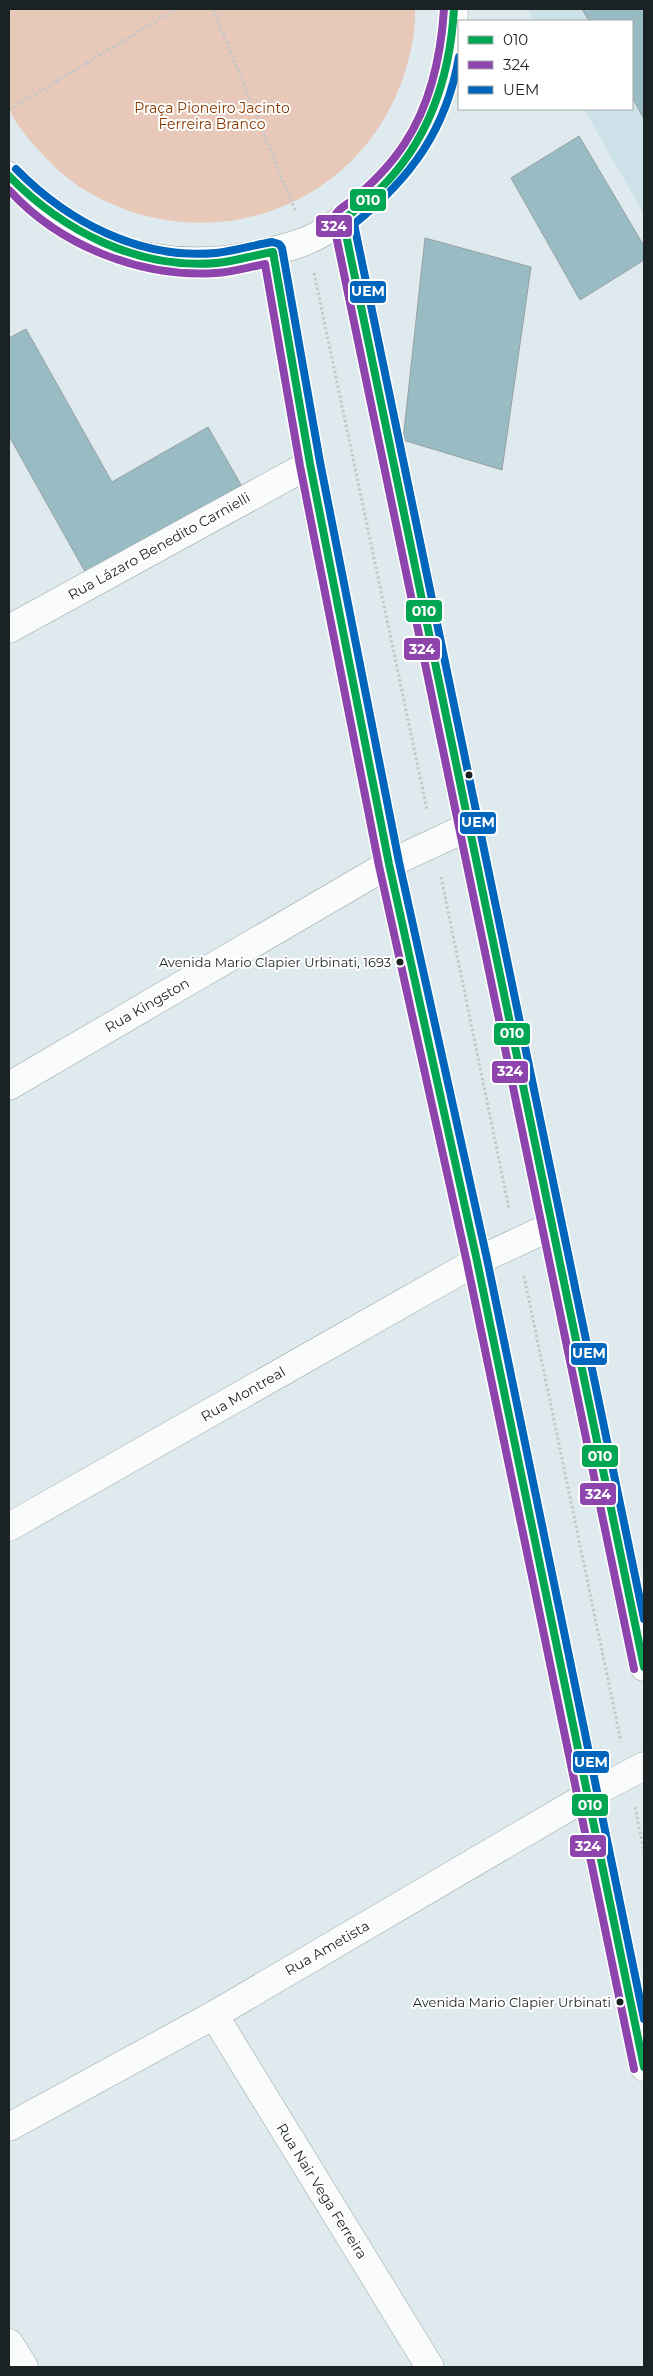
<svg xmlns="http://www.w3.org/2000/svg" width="653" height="2376" viewBox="0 0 653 2376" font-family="Montserrat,sans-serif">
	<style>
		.built { fill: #cce2e8 }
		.green { fill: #e7c8b9 }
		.building { fill: #99bcc4; stroke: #96a0a2 }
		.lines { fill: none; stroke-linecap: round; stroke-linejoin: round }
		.minor-casing { stroke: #9ba4a7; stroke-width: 29 }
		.secondary-casing { stroke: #9ba4a7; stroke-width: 29 }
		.path { stroke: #c5c8c9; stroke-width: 3; stroke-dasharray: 2.5 2.5; stroke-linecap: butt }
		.minor { stroke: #fafcfc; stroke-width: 28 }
		.secondary { stroke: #fafcfc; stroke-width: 28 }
		.bus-1-casing { stroke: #fff; stroke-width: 11 }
		.bus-2-casing { stroke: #fff; stroke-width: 11 }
		.bus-3-casing { stroke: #fff; stroke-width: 11 }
		.bus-1 { stroke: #00a651; stroke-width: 8 }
		.bus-2 { stroke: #8e44ad; stroke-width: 8 }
		.bus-3 { stroke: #0065bd; stroke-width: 8 }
		.bus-dot { fill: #1a2224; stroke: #fff; stroke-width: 2 }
		.labels { text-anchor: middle; stroke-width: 4; stroke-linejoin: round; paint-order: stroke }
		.bus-label { font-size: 13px; fill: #1a2224; stroke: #fff; text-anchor: end }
		.park-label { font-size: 14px; fill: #893800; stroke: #fff }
		.street-label { font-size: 14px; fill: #1a2224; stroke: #fff }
		.line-badge { stroke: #fff; stroke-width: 2 }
		.badge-label { font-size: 14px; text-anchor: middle; font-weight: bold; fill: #fff }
	</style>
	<rect width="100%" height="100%" fill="#deeaed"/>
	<polygon class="built" points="527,9 644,9 644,214 584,109 632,109 632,21 534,21"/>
	<path class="green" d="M9,9H415C416,35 409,62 400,86C356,201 226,253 114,205C90,195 67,180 49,161C37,148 13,124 9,107C7,99 9,88 9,80C9,57 9,33 9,9Z"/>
	<g class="building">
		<polygon points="582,9 644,9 644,119 632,97 632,21 589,21"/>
		<polygon points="579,136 644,246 644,260 580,300 511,178"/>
		<polygon points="425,238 531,267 502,470 403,440"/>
		<polygon points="26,329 112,482 208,427 244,490 88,577 9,436 9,338"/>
	</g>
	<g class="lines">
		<g class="minor-casing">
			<g id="minor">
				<polyline points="9,629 310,464"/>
				<polyline points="9,1086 389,864 468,827"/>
				<polyline points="9,1527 477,1261 552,1226"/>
				<polyline points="214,2015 430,2367"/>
				<polyline points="9,2127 214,2015 589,1795 644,1766"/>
				<polyline points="9,2343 24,2367"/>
			</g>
		</g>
		<g class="secondary-casing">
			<g id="secondary">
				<path d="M9,176C27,195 46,213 69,227C121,258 185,268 244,257C265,253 286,249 306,241C325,233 344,219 360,206C422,154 453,90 454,9"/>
				<polyline points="343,220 644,1667"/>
				<polyline points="273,252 310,464 389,864 477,1261 644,2067"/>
			</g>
		</g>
		<g class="path">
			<polyline points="213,9 295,210"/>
			<polyline points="9,110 176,9"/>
			<polyline points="314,273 427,810"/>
			<polyline points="441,877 509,1209"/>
			<polyline points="524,1276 621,1742"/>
			<polyline points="635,1807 644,1852"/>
		</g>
		<use href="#minor" class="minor"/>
		<use href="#secondary" class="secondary"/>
		<g class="bus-1-casing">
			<g id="bus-1">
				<path d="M454,9C450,76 430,139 381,188C369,200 356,209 343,220L644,1667"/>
				<path d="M9,176C63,231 138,270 217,263C236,261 254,255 273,252L310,464L389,864L477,1261L644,2067"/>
			</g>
		</g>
		<g class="bus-2-casing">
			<g id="bus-2">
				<path d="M444,9C441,56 431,103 405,143C390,166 371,185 350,202C343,207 334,212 333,221L634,1669"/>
				<path d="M9,190C60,246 141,278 216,273C232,272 249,267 265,264L300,466L379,866L467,1263L634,2069"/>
			</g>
		</g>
		<g class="bus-3-casing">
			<g id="bus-3">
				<path d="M459,57C446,130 411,178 354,224L644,1619"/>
				<path d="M16,169C68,222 140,260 216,253C235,251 254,245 272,242L279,244L282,248L320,462L399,862L487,1259L644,2019"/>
			</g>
		</g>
		<use href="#bus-1" class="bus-1"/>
		<use href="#bus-2" class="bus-2"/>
		<use href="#bus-3" class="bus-3"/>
	</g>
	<g class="bus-dot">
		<circle cx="469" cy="775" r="4.5"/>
		<circle cx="400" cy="962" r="4.5"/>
		<circle cx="620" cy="2002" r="4.5"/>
	</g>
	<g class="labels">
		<g class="bus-label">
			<text x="391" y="967">Avenida Mario Clapier Urbinati, 1693</text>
			<text x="611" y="2007">Avenida Mario Clapier Urbinati</text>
		</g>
		<g class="park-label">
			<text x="212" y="113">Praça Pioneiro Jacinto<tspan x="212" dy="16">Ferreira Branco</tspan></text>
		</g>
		<g class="street-label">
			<text transform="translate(159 546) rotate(-29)" y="5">Rua Lázaro Benedito Carnielli</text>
			<text transform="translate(147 1005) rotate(-30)" y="5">Rua Kingston</text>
			<text transform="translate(243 1394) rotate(-30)" y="5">Rua Montreal</text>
			<text transform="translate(327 1948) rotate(-30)" y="5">Rua Ametista</text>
			<text transform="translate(322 2191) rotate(58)" y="5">Rua Nair Vega Ferreira</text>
		</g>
	</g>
	<g class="line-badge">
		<rect x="349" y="188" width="38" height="24" rx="5" fill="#00a651"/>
		<rect x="315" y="214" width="38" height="24" rx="5" fill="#8e44ad"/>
		<rect x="349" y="280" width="38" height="24" rx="5" fill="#0065bd"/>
		<rect x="405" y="599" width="38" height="24" rx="5" fill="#00a651"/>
		<rect x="403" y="637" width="38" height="24" rx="5" fill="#8e44ad"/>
		<rect x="459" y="811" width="38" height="24" rx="5" fill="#0065bd"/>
		<rect x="493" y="1022" width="38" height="24" rx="5" fill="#00a651"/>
		<rect x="491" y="1060" width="38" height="24" rx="5" fill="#8e44ad"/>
		<rect x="570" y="1342" width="38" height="24" rx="5" fill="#0065bd"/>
		<rect x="581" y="1444" width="38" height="24" rx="5" fill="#00a651"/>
		<rect x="579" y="1482" width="38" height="24" rx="5" fill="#8e44ad"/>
		<rect x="572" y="1750" width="38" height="24" rx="5" fill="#0065bd"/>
		<rect x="571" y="1793" width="38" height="24" rx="5" fill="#00a651"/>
		<rect x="569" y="1834" width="38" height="24" rx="5" fill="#8e44ad"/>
	</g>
	<g class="badge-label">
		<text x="368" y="205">010</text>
		<text x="334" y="231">324</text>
		<text x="368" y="296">UEM</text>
		<text x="424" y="616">010</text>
		<text x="422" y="654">324</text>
		<text x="478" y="827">UEM</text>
		<text x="512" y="1038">010</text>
		<text x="510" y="1076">324</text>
		<text x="589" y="1358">UEM</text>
		<text x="600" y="1461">010</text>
		<text x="598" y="1499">324</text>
		<text x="591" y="1767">UEM</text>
		<text x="590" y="1810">010</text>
		<text x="588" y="1851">324</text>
	</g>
	<rect width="653" height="2376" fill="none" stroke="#1a2224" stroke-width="20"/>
	<rect x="458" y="20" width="175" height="90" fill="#ffffff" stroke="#a3a7a7"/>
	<rect x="468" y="36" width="25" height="8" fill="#00a651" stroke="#a3a7a7"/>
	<text x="503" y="45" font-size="15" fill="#1a2224">010</text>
	<rect x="468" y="61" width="25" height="8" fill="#8e44ad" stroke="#a3a7a7"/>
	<text x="503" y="70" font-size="15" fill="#1a2224">324</text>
	<rect x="468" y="86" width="25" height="8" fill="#0065bd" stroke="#a3a7a7"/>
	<text x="503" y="95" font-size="15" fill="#1a2224">UEM</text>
</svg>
